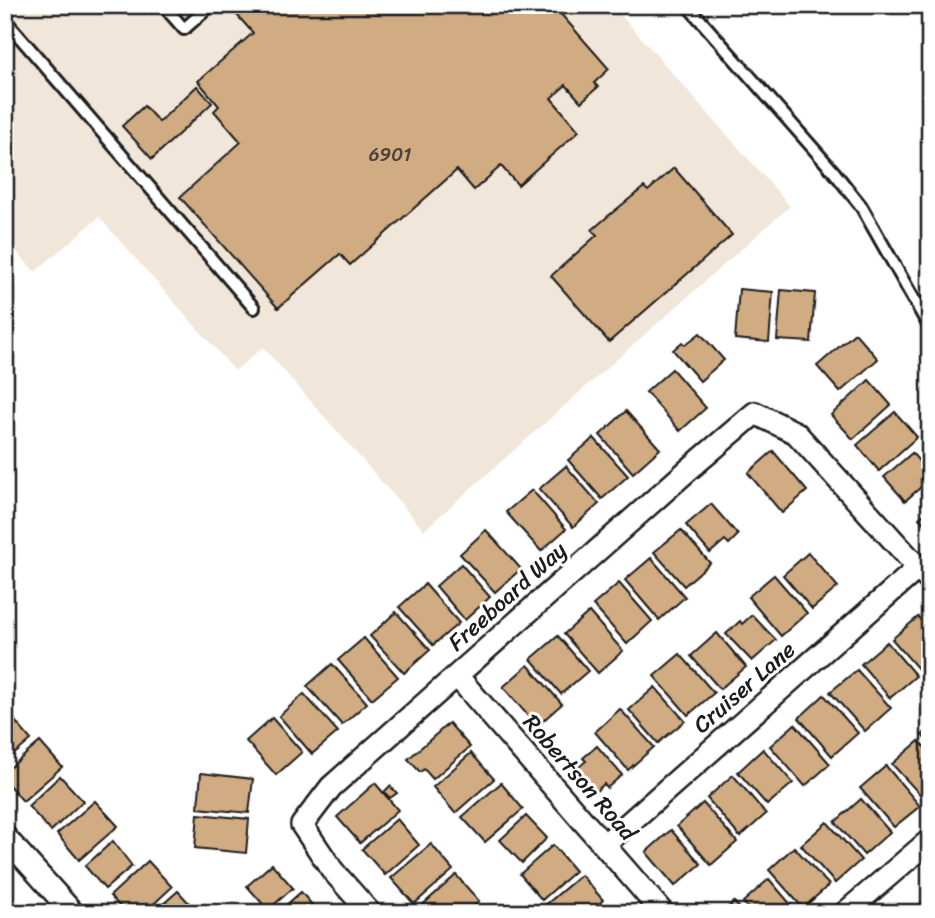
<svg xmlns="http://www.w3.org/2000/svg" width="935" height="918" viewBox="0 0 935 918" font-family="Sriracha,sans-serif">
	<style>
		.built { fill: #f1e6da }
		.building { fill: #d1ac83; stroke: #1c1c1c; stroke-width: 2 }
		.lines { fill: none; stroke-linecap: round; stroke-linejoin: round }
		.service-casing { stroke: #1c1c1c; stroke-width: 16 }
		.minor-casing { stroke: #1c1c1c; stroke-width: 26 }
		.service { stroke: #fff; stroke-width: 10 }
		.minor { stroke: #fff; stroke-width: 21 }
		.labels { text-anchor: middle; stroke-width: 6; stroke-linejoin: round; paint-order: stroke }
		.number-label { font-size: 19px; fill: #494036 }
		.street-label { font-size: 23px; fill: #1c1c1c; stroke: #fff }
	</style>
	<rect width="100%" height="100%" fill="#fff"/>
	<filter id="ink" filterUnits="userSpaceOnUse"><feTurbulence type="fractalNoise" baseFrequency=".0143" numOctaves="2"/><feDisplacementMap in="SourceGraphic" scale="14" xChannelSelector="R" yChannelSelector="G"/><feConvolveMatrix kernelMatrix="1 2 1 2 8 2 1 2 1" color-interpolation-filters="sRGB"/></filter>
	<g filter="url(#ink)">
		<polygon class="built" points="29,5 612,5 790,206 424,530 263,347 235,371 99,217 35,272 5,239 5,26"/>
		<g class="building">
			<polygon points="248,5 553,5 609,69 594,83 598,87 581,102 566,85 551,98 579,131 518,185 501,166 474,190 457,170 350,265 340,254 278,308 180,197 241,142 214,111 219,106 198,81 253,33 237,15"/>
			<polygon points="197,86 212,103 152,159 122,126 144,106 159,122"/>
			<polygon points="674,168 732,235 609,342 551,276 597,235 592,230 607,217 644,187 648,191"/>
			<polygon points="739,289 773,292 769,342 735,339"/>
			<polygon points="781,290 815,293 811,342 777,340"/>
			<polygon points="700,333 724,360 700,381 673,350 682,342 685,345"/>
			<polygon points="855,333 878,359 840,392 817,366"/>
			<polygon points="672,369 706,408 680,431 646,392"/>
			<polygon points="869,380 891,405 853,439 831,415"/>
			<polygon points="626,411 660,449 633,473 600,435"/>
			<polygon points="895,412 917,437 879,471 857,445"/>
			<polygon points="594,438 628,476 602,499 568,460"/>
			<polygon points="773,451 807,491 782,513 748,473"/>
			<polygon points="912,453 924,467 928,463 930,466 930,479 905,501 884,477"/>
			<polygon points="566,466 599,504 573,527 539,489"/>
			<polygon points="532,490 566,529 541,551 506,512"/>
			<polygon points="711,504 738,535 729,544 725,540 710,553 686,525"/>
			<polygon points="930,509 930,530 919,518"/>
			<polygon points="486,530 521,569 495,592 460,554"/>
			<polygon points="681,530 710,563 684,586 654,552"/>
			<polygon points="808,553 838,587 812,609 783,575"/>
			<polygon points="651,558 685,597 659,620 625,580"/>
			<polygon points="461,564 490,597 465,620 436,586"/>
			<polygon points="774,575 807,613 781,636 748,597"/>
			<polygon points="619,583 652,621 627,644 593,605"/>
			<polygon points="425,584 459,623 433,645 399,607"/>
			<polygon points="396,612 430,650 404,673 370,636"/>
			<polygon points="589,612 623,651 598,673 564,634"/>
			<polygon points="752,615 776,640 752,661 726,634 740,621 742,624"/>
			<polygon points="918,617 930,631 930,675 926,678 892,639"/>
			<polygon points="717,633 746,667 720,689 691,656"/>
			<polygon points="558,636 588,671 561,694 531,659"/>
			<polygon points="364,638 398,677 372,699 338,660"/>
			<polygon points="887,642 916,676 890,698 861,664"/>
			<polygon points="680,654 714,693 688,715 654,676"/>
			<polygon points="332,664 367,703 342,725 307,686"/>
			<polygon points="528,665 562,704 537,726 503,687"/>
			<polygon points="857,670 891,708 865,731 830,692"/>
			<polygon points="655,687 685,721 658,743 629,710"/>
			<polygon points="304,694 338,732 312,754 279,716"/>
			<polygon points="824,695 858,733 832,756 799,718"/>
			<polygon points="620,709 654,747 628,770 595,732"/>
			<polygon points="9,714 31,740 5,762 5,717"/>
			<polygon points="272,718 302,752 276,775 246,741"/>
			<polygon points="449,723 470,747 433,779 424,769 420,772 408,759"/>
			<polygon points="795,724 830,764 805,786 770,746"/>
			<polygon points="930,728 930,745 922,735"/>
			<polygon points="919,741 930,753 930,800 927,802 892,764"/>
			<polygon points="40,742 62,767 23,801 5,781 5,772"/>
			<polygon points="597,746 622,775 607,788 604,784 595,792 575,770 586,761 583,758"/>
			<polygon points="763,749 793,783 767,805 738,772"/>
			<polygon points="471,753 494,779 455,813 433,787"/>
			<polygon points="886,766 920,806 894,827 860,788"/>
			<polygon points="201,773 253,779 249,813 198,808"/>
			<polygon points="733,775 766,814 740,837 707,798"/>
			<polygon points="60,776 83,801 51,831 28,806"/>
			<polygon points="375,783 398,810 360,843 337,817"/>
			<polygon points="501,783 523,809 485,842 462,817"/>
			<polygon points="390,786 397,793 390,798 384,792"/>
			<polygon points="861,799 890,832 864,855 835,822"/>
			<polygon points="95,801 118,826 79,860 57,834"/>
			<polygon points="703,803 737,842 711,865 677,826"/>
			<polygon points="198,814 249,819 246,853 195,848"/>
			<polygon points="526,816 547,838 522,863 500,840"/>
			<polygon points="397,819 419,845 385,875 362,849"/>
			<polygon points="827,822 861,860 835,883 801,845"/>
			<polygon points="671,830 701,864 675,886 646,852"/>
			<polygon points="113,841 132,866 105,889 85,866"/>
			<polygon points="431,844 453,870 414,904 391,878"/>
			<polygon points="553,845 575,871 542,900 520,874"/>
			<polygon points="794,847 829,885 803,908 769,870"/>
			<polygon points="148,861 172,887 144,913 126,913 110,896"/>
			<polygon points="272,864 293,888 268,910 247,886"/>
			<polygon points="456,875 479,901 465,913 421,913 418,909"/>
			<polygon points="581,875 603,900 589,913 546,913 542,908"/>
			<polygon points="769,879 798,913 752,913 743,902"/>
			<polygon points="178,891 198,913 153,913"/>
			<polygon points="301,892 319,913 277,913"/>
			<polygon points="930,896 930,913 914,913 912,911"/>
			<polygon points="12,899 24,913 5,913 5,905"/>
			<polygon points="734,902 744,913 722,913"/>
		</g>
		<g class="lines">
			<g class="service-casing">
				<g id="service">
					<polyline points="163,5 184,29 211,5"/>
					<polyline points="687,5 834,172 861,206 930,328"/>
					<polyline points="5,20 254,308"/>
				</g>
			</g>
			<g class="minor-casing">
				<g id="minor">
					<polyline points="457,676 663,913"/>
					<polyline points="5,837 73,913"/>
					<polyline points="604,845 918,568"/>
					<polyline points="370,913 333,871 302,825 331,787 687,471 755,413 796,433 930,581"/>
					<polyline points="845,913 930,840"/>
				</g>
			</g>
			<use href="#service" class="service"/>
			<use href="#minor" class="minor"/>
		</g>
	</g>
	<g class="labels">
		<g class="number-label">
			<text x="390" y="161">6901</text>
		</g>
		<g class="street-label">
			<text transform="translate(507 596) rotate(-42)" y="8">Freeboard Way</text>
			<text transform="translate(744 687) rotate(-41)" y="8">Cruiser Lane</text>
			<text transform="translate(580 777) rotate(49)" y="8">Robertson Road</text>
		</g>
	</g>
	<rect width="935" height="918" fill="none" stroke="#fff" stroke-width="28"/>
	<rect x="14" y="14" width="907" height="890" fill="none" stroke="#1c1c1c" stroke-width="2.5" filter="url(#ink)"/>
</svg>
